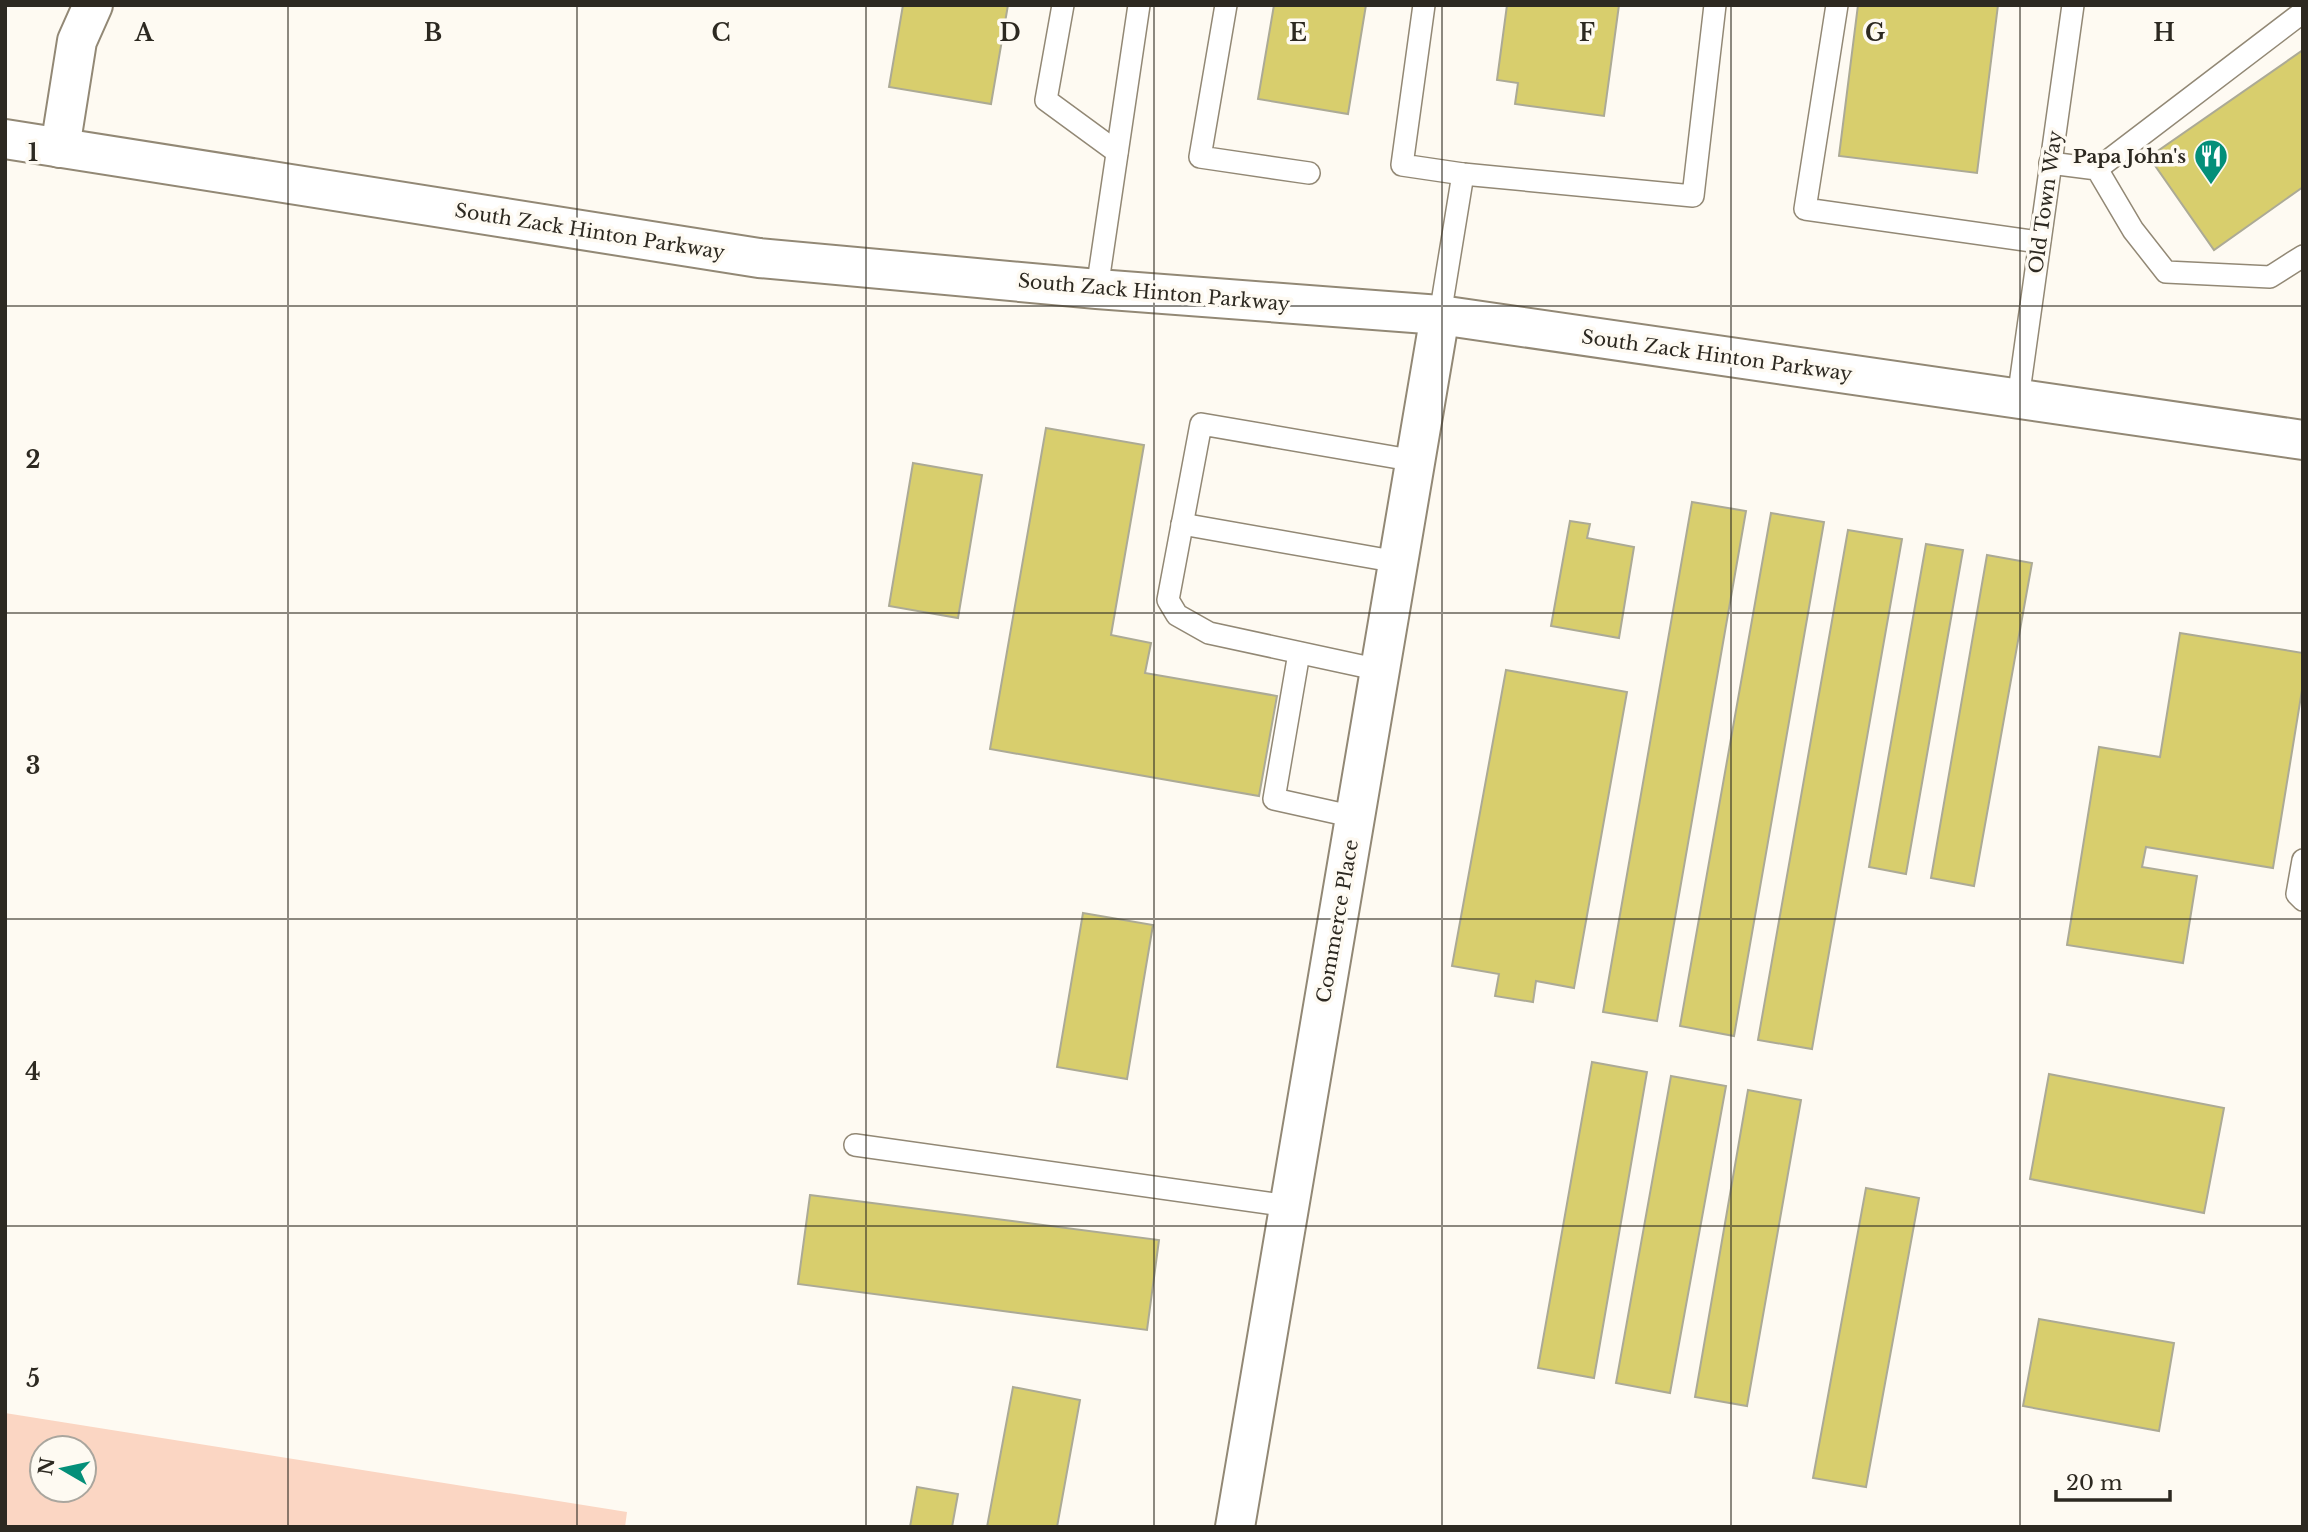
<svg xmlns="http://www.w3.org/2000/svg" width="2308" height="1532" viewBox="0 0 2308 1532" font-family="'Libre Baskerville',serif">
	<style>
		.green { fill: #fbd6c3; fill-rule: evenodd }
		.building { fill: #d8ce6d; stroke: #acaa95; stroke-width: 2 }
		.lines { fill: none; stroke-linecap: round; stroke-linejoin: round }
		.service-casing { stroke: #928875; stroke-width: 24 }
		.minor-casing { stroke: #928875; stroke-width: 42 }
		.secondary-casing { stroke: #928875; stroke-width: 42 }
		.service { stroke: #fff; stroke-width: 21 }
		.minor { stroke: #fff; stroke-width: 38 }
		.secondary { stroke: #fff; stroke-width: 38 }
		.grid { fill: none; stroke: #2d2921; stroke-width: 2; stroke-opacity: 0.55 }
		.labels { text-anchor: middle; stroke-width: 7; stroke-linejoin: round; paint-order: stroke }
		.poi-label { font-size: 19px; font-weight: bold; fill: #2d2921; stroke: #fefaf2; text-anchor: end }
		.street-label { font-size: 19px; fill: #2d2921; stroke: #fefaf2 }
		.grid-label { font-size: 23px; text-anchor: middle; font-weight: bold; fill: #2d2921; stroke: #fefaf2; stroke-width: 7; stroke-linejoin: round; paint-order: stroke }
	</style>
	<rect width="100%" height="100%" fill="#fefaf2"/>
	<path class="green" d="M5,1413L627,1512L625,1527H5ZM42,1448H84V1490H42Z"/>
	<g class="building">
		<polygon points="903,5 1008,5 991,104 889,87"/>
		<polygon points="1274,5 1366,5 1348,114 1258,99"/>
		<polygon points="1507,5 1619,5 1604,116 1515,104 1518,83 1497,80"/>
		<polygon points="1858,5 1998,5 1977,173 1839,156"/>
		<polygon points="2303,50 2303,187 2214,250 2149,157"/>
		<polygon points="1046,428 1144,445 1111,635 1151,643 1145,673 1277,696 1259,796 990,749"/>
		<polygon points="913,463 982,475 958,618 889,606"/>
		<polygon points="1692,502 1746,511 1657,1021 1603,1012"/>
		<polygon points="1771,513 1824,522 1734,1036 1680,1026"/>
		<polygon points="1570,521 1590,524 1587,538 1634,547 1619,638 1551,626"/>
		<polygon points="1848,530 1902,539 1812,1049 1758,1040"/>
		<polygon points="1926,544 1963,550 1906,874 1869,867"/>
		<polygon points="1987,555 2032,563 1974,886 1931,878"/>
		<polygon points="2180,633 2303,653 2303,684 2273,868 2146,847 2142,867 2197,876 2183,963 2067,945 2099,747 2160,757"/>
		<polygon points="1506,670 1627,692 1574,988 1536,981 1533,1002 1495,996 1499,974 1452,966"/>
		<polygon points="1083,913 1153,925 1127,1079 1057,1067"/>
		<polygon points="1592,1062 1647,1072 1594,1378 1538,1368"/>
		<polygon points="2049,1074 2224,1108 2204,1213 2030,1179"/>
		<polygon points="1671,1076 1726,1086 1670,1393 1616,1383"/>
		<polygon points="1748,1090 1801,1100 1747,1406 1695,1397"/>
		<polygon points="1866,1188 1919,1198 1866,1487 1813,1478"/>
		<polygon points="810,1195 1159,1240 1147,1330 798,1284"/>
		<polygon points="2039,1319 2174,1343 2159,1431 2023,1406"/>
		<polygon points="1013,1387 1080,1400 1057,1527 987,1527"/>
		<polygon points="917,1487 958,1494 952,1527 910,1527"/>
	</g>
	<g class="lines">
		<g class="service-casing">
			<g id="service">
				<polyline points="1063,5 1046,100 1117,152"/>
				<polyline points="1226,5 1200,157 1309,173"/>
				<polyline points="1424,5 1402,165 1463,174 1693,196 1715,5"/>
				<polyline points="1837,5 1805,209 2039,242"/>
				<polyline points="2050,163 2097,169 2133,230 2166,272 2270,277 2303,256"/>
				<polyline points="2097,169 2303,12"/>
				<polyline points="1097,289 1139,5"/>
				<polyline points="1440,315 1463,174"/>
				<polyline points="2018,399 2073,5"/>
				<polyline points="1182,524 1398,562"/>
				<polyline points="1299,653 1274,799 1355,817"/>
				<polyline points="1380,670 1209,633 1177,615 1168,600 1201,424 1416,461"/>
				<polyline points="2303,860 2297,894 2303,900"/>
				<polyline points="855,1145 1289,1206"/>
			</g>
		</g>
		<g class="minor-casing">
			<g id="minor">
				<polyline points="60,148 77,41 93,5"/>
				<polyline points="1235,1527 1440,315"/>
			</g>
		</g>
		<g class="secondary-casing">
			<polyline id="secondary" points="5,139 759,258 1097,289 1440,315 2303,440"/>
		</g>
		<use href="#service" class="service"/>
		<use href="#minor" class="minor"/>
		<use href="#secondary" class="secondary"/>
	</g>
	<path class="grid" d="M288,5V1527M577,5V1527M866,5V1527M1154,5V1527M1442,5V1527M1731,5V1527M2020,5V1527M5,306H2303M5,613H2303M5,919H2303M5,1226H2303"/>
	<defs>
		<g id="restaurant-pin" transform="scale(1.75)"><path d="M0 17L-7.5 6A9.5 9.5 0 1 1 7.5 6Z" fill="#048f79" stroke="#fefaf2"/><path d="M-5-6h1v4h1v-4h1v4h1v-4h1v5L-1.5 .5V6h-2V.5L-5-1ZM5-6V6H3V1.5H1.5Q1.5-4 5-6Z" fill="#fff"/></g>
	</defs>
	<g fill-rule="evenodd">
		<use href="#restaurant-pin" x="2211" y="156"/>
	</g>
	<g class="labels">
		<g class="poi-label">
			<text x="2186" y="163">Papa John's</text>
		</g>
		<g class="street-label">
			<text transform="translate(2045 202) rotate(-82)" y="7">Old Town Way</text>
			<text transform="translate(590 231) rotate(9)" y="7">South Zack Hinton Parkway</text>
			<text transform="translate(1154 292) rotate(5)" y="7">South Zack Hinton Parkway</text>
			<text transform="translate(1717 355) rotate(8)" y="7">South Zack Hinton Parkway</text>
			<text transform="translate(1337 921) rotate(-80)" y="7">Commerce Place</text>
		</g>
	</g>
	<g class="grid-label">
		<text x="144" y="41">A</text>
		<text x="433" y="41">B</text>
		<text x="721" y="41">C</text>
		<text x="1010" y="41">D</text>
		<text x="1298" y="41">E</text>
		<text x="1587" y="41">F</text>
		<text x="1875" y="41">G</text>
		<text x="2164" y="41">H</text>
		<text x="33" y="161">1</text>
		<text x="33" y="468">2</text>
		<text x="33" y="774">3</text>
		<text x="33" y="1080">4</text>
		<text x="33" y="1387">5</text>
	</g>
	<rect width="2308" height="1532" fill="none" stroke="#2d2921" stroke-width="14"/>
	<g transform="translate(63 1469) rotate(279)"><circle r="33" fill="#fefaf2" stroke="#aaa69e" stroke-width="2"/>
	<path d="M0-5L12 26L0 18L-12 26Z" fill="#048f79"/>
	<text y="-10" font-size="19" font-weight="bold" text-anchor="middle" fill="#2d2921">N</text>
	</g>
	<path d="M2056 1490v10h114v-10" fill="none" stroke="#2d2921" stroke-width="3.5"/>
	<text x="2066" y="1490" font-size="21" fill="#2d2921" stroke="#fefaf2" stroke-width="5" paint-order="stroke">20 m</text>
</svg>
